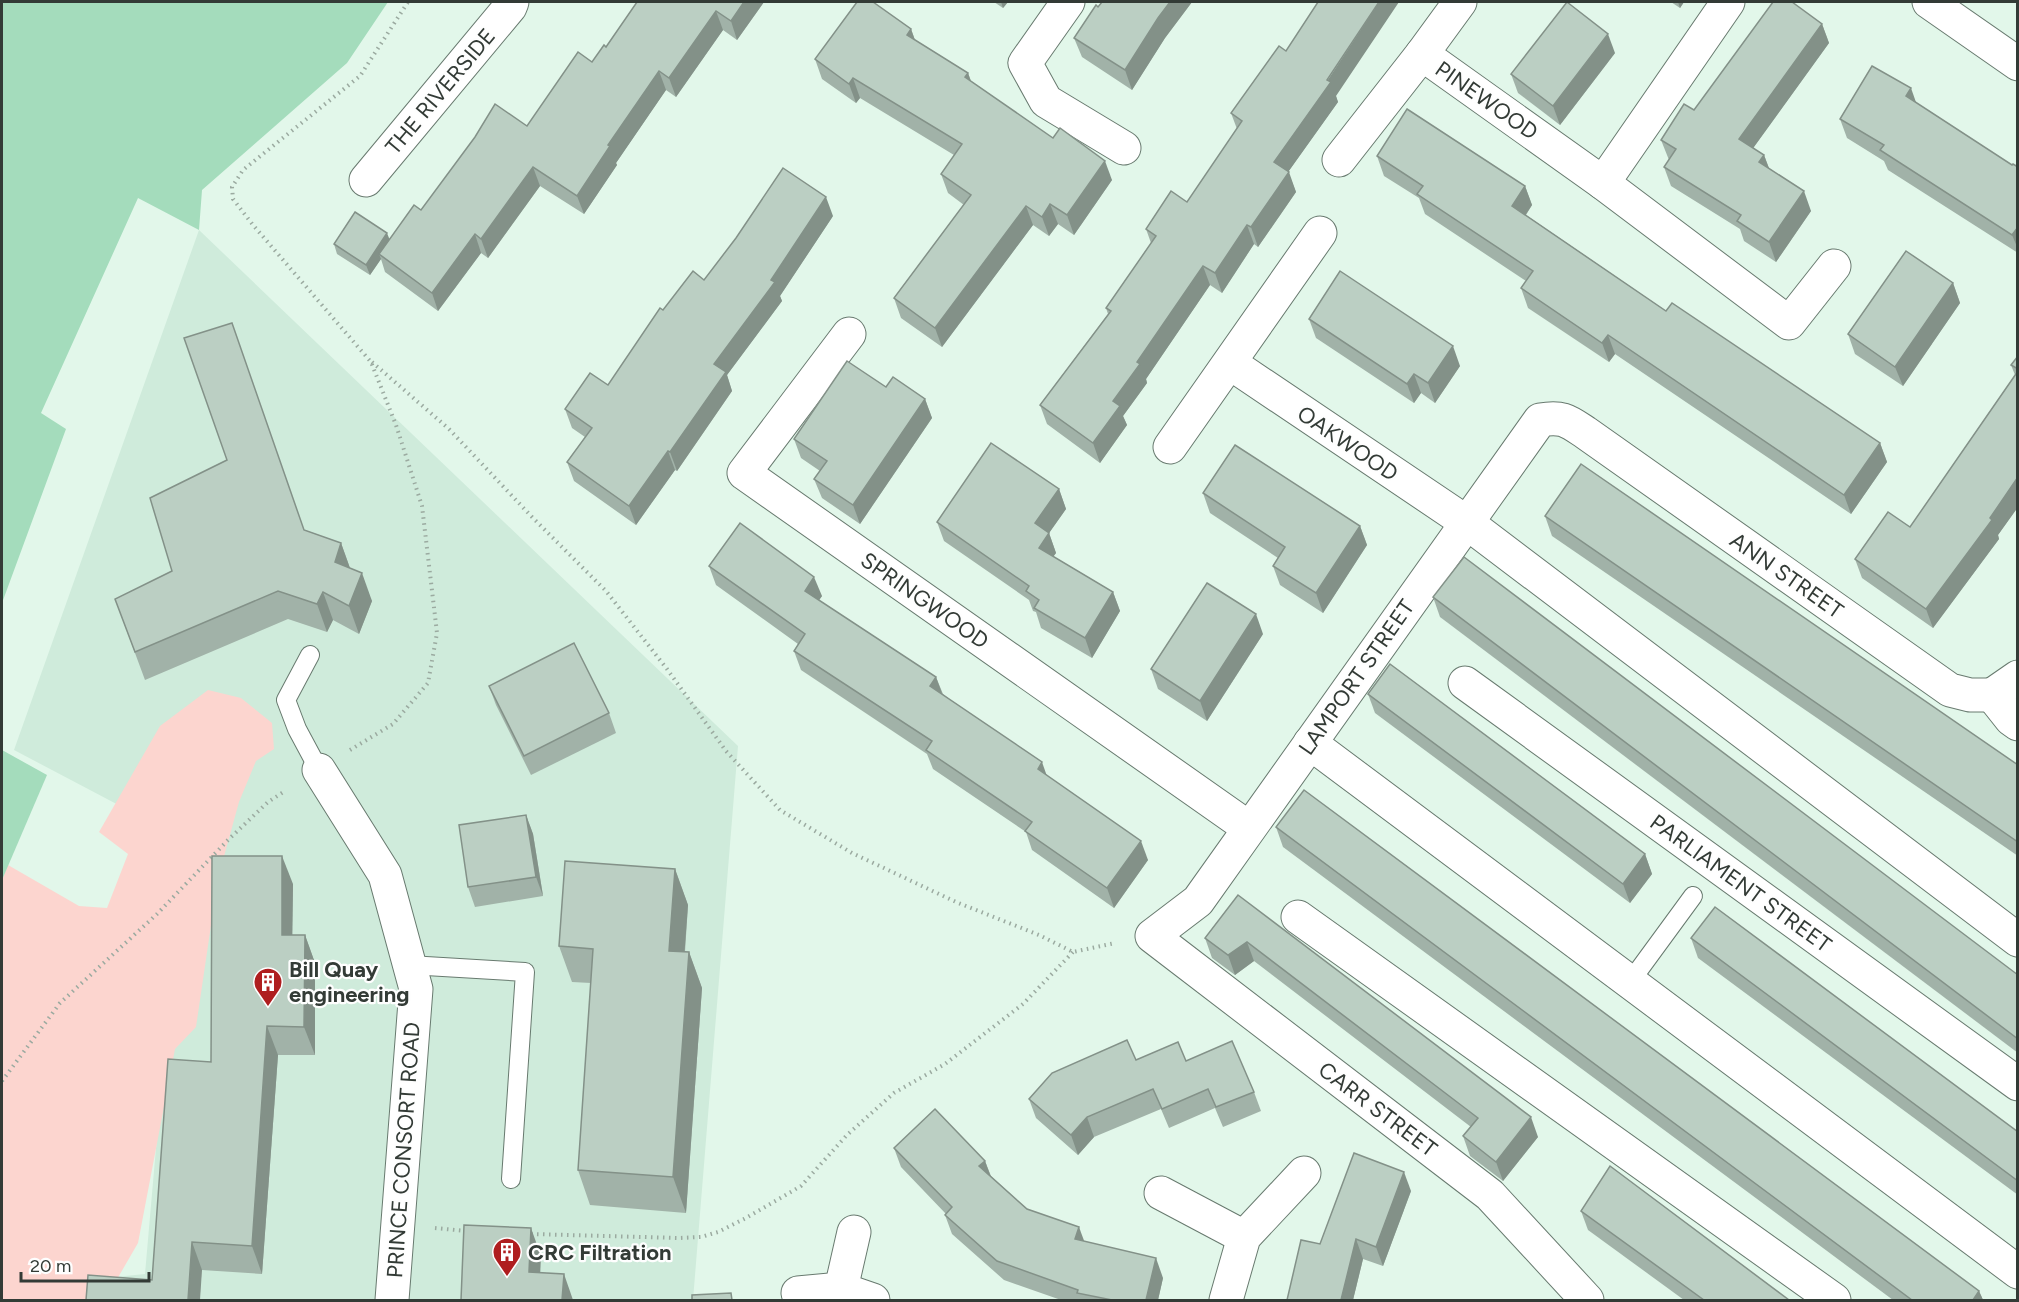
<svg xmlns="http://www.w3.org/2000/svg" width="2019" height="1302" viewBox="0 0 2019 1302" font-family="Figtree,sans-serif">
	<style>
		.built { fill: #cfebdb }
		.green { fill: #fcd5cf }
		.water { fill: #a4dcbc }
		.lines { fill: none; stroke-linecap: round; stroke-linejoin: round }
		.lane-casing { stroke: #687a6f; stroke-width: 20 }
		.street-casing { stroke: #687a6f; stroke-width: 35 }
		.path { stroke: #9baaa0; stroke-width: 4; stroke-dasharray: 1.5 4.5; stroke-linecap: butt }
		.lane { stroke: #fff; stroke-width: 18 }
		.street { stroke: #fff; stroke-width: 33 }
		.wall { fill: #a1b2a8 }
		.shaded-wall { fill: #839188 }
		.building { fill: #bbcfc3; stroke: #839188; stroke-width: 1.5 }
		.labels { text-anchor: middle; stroke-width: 4.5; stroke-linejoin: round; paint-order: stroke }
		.street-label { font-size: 22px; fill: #333b36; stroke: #fefefe }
		.poi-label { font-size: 22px; font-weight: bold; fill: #333b36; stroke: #fefefe; text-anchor: start }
	</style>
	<rect width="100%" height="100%" fill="#e2f7ea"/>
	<polygon class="built" points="199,230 738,746 693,1300 73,1300 75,1281 145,1274 183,839 14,750"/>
	<polygon class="green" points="208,690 241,698 272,723 274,749 256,761 239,802 218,878 196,1027 175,1049 138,1243 105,1300 2,1300 2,880 8,865 79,906 107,908 128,854 99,832 160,726"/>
	<g class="water">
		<polygon points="2,2 388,2 347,63 202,190 199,230 138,198 41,413 66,429 2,603"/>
		<polygon points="2,750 47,775 2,880"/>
	</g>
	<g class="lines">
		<g class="lane-casing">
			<g id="lane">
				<polyline points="310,655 286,700 297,729 319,770"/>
				<polyline points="409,965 525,972 511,1179"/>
				<polyline points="1630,982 1693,896"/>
			</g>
		</g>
		<g class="street-casing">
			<g id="street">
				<polyline points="1068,2 1025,63 1046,101 1124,148"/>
				<polyline points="1929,2 2018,64"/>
				<polyline points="1422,54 1460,2"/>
				<polyline points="1339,160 1422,54 1603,183 1728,2"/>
				<polyline points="366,180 510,7 512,2"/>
				<polyline points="1603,183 1789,323 1834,266"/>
				<polyline points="849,334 744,473 1249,828"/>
				<polyline points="1230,363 1466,522 2018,940"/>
				<polyline points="1170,447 1320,233"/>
				<polyline points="1465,683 2018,1084"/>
				<polyline points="1992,695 2011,719 2018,724"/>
				<polyline points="1992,695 2018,677"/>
				<polyline points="1310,743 2018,1272"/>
				<polyline points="319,770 385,875 416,989 392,1300"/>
				<polyline points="1298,917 1834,1300"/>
				<polyline points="1161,1193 1244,1237"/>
				<polyline points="841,1289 854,1232"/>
				<polyline points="798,1293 841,1289 873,1300"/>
				<polyline points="1226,1300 1244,1237 1304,1173"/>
				<path d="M1587,1300L1490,1195L1152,936L1198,901L1540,420C1563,416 1568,421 1586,433L1950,690L1970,695H1992"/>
			</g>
		</g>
		<g class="path">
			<polyline points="372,362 449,429 532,517 606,591 667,669 726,751 780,810 852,853 956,902 1039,935 1073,952 1115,943"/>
			<polyline points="350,750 393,724 428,683 437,633 422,506 396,425 371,362 253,225 233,199 232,187 243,170 360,76 408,2"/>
			<polyline points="2,1081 60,1003 157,914 228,840 268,802 285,791"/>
			<polyline points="435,1228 466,1231"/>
			<polyline points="531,1234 679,1238 701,1237 718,1232 746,1218 801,1186 847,1135 894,1093 945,1064 1023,1004 1073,952"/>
		</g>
		<use href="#lane" class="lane"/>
		<use href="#street" class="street"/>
	</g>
	<g class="wall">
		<polygon points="637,2 764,2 737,40 723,30 676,97 666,90 616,163 617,165 584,214 540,186 488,258 481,253 438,311 385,272 381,259 370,275 337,254 334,244 389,239 421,210 527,126 592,62 606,47"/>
		<polygon points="994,2 1008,2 1003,8"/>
		<polygon points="1102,2 1192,2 1165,38 1132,90 1082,57 1074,38"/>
		<polygon points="1671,2 1684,2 1680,8"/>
		<polygon points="1822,24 1829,43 1753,148 1764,155 1769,168 1811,211 1776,262 1744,241 1740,229 1671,186 1664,167 1669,160 1661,140 1694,110"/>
		<polygon points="911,29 915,40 968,73 971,81 1112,180 1074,235 1058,224 1049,236 1033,225 942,347 901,318 894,298 964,205 948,193 941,174 954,155 860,98 856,103 822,79 815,59"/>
		<polygon points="1615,53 1560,125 1518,93 1511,74"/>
		<polygon points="1336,96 1338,102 1288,172 1296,192 1258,247 1254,244 1222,293 1210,285 1146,379 1147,383 1123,416 1127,425 1100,463 1047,424 1040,405 1108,314 1106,308 1151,243 1146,229 1187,202 1237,129 1231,113"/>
		<polygon points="1840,119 2018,167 2018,253 1888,170 1884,161 1847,138"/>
		<polygon points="1377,156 1525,186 1532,205 1526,215 1666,311 1880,443 1887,462 1851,514 1615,354 1609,362 1528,308 1521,288 1526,281 1425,214 1419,198 1384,176"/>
		<polygon points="833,216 780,296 782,301 727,375 732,391 677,471 675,470 636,525 574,481 567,462 585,437 572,428 565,409 608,385 663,310 704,280"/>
		<polygon points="1953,283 1960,303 1903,386 1855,354 1848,334"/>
		<polygon points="1309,319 1460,366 1435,403 1421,393 1414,403 1316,338"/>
		<polygon points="2018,356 2018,507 1998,535 1999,539 1933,628 1862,578 1855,559 1910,527 2015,375 2011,365"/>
		<polygon points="886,387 925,399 932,418 860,524 822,498 814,479 820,471 801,458 794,439"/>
		<polygon points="1059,489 1066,509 1049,533 1056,553 1053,556 1113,592 1120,611 1092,658 1041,628 1036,612 1033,611 1029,600 944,541 937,522"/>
		<polygon points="1203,493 1360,526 1367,545 1323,613 1280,585 1273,566 1278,558 1210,513"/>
		<polygon points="1545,516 2018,765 2018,856 1552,536"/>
		<polygon points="305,530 341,543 350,568 372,601 359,634 333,620 327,632 288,619 145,680 115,599"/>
		<polygon points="709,566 822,596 819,600 936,677 943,694 1046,775 1148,860 1114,908 1032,850 1026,832 933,769 927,754 801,670 794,651 798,644 716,585"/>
		<polygon points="1433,597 2018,975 2018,1053 1440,617"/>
		<polygon points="1263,634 1207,721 1158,689 1151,669"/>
		<polygon points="489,686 609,713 616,733 531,775 496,705"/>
		<polygon points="1368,694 1645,854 1652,874 1630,903 1375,713"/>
		<polygon points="526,815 533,834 543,896 475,907 468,887"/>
		<polygon points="1276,827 1979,1291 1983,1300 1893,1300 1283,847"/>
		<polygon points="675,869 688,905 685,952 689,952 702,988 686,1213 590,1205 578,1170 591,983 572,982 559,946"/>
		<polygon points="293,884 292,935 305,935 315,963 315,1055 278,1055 262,1274 202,1270 152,1280 211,1062"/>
		<polygon points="1238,895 1538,1137 1503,1181 1470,1156 1463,1136 1471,1127 1254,961 1235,975 1212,958 1205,938"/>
		<polygon points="1691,938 2018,1132 2018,1195 1698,958"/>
		<polygon points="1136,1060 1186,1061 1254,1092 1261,1111 1223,1127 1215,1108 1169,1128 1161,1109 1094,1137 1078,1155 1036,1118 1029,1099"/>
		<polygon points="894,1148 985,1161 991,1176 1027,1209 1084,1242 1163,1278 1158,1300 1061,1300 1004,1280 952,1234 945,1215 946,1214 901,1167"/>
		<polygon points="1411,1191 1383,1266 1363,1259 1353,1300 1287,1300 1320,1244"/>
		<polygon points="1581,1211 1789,1300 1684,1300 1588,1230"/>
	</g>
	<g class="shaded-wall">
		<polygon points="744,2 764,2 737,40 731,21"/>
		<polygon points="1001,2 1008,2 1003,8"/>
		<polygon points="1170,2 1192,2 1165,38 1132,90 1125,70 1158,18"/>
		<polygon points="1379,2 1399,2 1336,96 1338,102 1281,182 1274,162"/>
		<polygon points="1678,2 1684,2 1680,8"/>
		<polygon points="716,11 723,30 676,97 669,78"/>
		<polygon points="1822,24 1829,43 1746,158 1739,139"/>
		<polygon points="911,29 918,49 907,35"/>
		<polygon points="1608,34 1615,53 1560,125 1553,106"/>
		<polygon points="659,71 666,90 616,163 617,165 584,214 577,196 608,145"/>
		<polygon points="968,73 975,93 965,77"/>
		<polygon points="853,78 860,98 856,103 849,84"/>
		<polygon points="1911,88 1918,108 1906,96"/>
		<polygon points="1764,155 1771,174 1759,162"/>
		<polygon points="1105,161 1112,180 1074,235 1067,215"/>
		<polygon points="533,167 540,186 488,258 481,239"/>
		<polygon points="1289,172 1296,192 1258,247 1251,227"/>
		<polygon points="1525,186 1532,205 1519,225 1512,206"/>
		<polygon points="1804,191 1811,211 1776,262 1769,242"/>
		<polygon points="826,197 833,216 780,296 782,301 727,375 732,391 677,471 670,452 714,364"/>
		<polygon points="1050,204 1058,224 1049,236 1042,217"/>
		<polygon points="1026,206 1033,225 942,347 935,328"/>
		<polygon points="1247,225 1254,244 1222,293 1215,273"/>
		<polygon points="2018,227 2018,249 2012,235"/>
		<polygon points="387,233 391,243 379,254 381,259 370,275 366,265"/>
		<polygon points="475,234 481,253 438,311 432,293"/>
		<polygon points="1203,266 1210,285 1146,379 1147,383 1123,416 1127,425 1100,463 1093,443 1113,401 1137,362"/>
		<polygon points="1953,283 1960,303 1903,386 1895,367"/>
		<polygon points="1608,335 1615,354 1609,362 1602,343"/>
		<polygon points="1453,346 1460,366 1435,403 1428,383"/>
		<polygon points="1414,374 1421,393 1414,403 1407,384"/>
		<polygon points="925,399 932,418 860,524 853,505"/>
		<polygon points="1880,443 1887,462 1851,514 1844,495"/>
		<polygon points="668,451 675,470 636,525 629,506"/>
		<polygon points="2018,477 2018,507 1998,535 1999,539 1933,628 1926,609"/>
		<polygon points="1059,489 1066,509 1042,543 1035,523"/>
		<polygon points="1360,526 1367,545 1323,613 1316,593"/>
		<polygon points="1049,533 1056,553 1046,567 1039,548"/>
		<polygon points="341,543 351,571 335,562"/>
		<polygon points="362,573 372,601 359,634 349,606"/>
		<polygon points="814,577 822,596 812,610 805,591"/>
		<polygon points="323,592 333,620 327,632 317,604"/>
		<polygon points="1113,592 1120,611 1092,658 1085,638"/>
		<polygon points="1256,614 1263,634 1207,721 1200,701"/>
		<polygon points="936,677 943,696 930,686"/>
		<polygon points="1042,762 1049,782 1038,769"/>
		<polygon points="526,815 533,834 543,896 536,877"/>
		<polygon points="1141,841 1148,860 1114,908 1107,888"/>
		<polygon points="1645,854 1652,874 1630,903 1623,884"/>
		<polygon points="282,856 293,884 292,963 282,935"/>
		<polygon points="675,869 688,905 682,986 669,951"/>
		<polygon points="305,935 315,963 315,1055 304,1027"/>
		<polygon points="1247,942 1254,961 1235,975 1228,955"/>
		<polygon points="689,952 702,988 686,1213 673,1177"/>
		<polygon points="267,1026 278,1055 262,1274 252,1246"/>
		<polygon points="1087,1117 1094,1137 1078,1155 1071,1135"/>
		<polygon points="1531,1117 1538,1137 1503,1181 1496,1162"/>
		<polygon points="985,1161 992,1180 979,1166"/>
		<polygon points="1404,1172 1411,1191 1383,1266 1376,1247"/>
		<polygon points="1079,1227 1086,1246 1075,1239"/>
		<polygon points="531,1228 541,1256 539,1300 529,1272"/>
		<polygon points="1356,1239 1363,1259 1353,1300 1341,1300"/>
		<polygon points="192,1242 202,1270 200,1300 188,1300"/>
		<polygon points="1156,1258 1163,1278 1158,1300 1146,1300"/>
		<polygon points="564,1274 573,1300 562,1300"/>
		<polygon points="1979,1291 1983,1300 1973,1300"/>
	</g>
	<g class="building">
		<polygon points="637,2 744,2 731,21 716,11 669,78 659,71 608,145 610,146 577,196 533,167 481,239 475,234 432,293 379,254 414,205 421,210 475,137 495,104 527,126 578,52 592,62 604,45 606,47"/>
		<polygon points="857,2 873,2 911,29 907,35 968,73 965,77 1053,138 1060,128 1105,161 1067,215 1050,204 1042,217 1026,206 935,328 894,298 971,195 941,174 962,144 853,78 849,84 815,59"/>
		<polygon points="1102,2 1170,2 1158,18 1125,70 1074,38 1096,5 1098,7"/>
		<polygon points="1318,2 1379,2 1327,80 1331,82 1274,162 1289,172 1251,227 1247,225 1215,273 1203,266 1137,362 1140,364 1113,401 1120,406 1093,443 1040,405 1111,311 1106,308 1156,236 1146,229 1171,191 1187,202 1242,121 1231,113 1279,46 1286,51"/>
		<polygon points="1567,2 1608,34 1553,106 1511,74"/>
		<polygon points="1773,2 1792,2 1822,24 1739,139 1764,155 1759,162 1804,191 1769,242 1737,221 1741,215 1664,167 1676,149 1661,140 1684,104 1694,110"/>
		<polygon points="1872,66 1911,88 1906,96 2012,165 2013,164 2018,167 2018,227 2012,235 1880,150 1884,145 1840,119"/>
		<polygon points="1407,109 1525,186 1512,206 1666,311 1672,303 1880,443 1844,495 1608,335 1602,343 1521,288 1533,271 1417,194 1423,186 1377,156"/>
		<polygon points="783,168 826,197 771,280 775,282 714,364 726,372 670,452 668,451 629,506 567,462 592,428 565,409 590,373 608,385 660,308 663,310 693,271 704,280 736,238"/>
		<polygon points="355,212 387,233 366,265 334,244"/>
		<polygon points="1906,251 1953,283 1895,367 1848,334"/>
		<polygon points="1340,271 1453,346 1428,383 1414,374 1407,384 1309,319"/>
		<polygon points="232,323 304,530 341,543 335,562 362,573 349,606 323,592 317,604 278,591 135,652 115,599 172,571 150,498 227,460 184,338"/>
		<polygon points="2018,356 2018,369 2011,365"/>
		<polygon points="847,361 886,387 893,377 925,399 853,505 814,479 827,461 794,439"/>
		<polygon points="2018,371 2018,477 1990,518 1992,520 1926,609 1855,559 1888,512 1910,527"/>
		<polygon points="991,443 1059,489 1035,523 1049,533 1039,548 1113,592 1085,638 1034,608 1039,600 1026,591 1029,586 937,522"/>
		<polygon points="1235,445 1360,526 1316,593 1273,566 1285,547 1203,493"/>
		<polygon points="1581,464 2018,765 2018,842 1545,516"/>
		<polygon points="740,523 814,577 805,591 936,677 930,686 1042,762 1038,769 1141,841 1107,888 1025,831 1032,822 926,750 932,741 794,651 805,634 709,566"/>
		<polygon points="1464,557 2018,975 2018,1039 1433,597"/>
		<polygon points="1207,583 1256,614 1200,701 1151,669"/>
		<polygon points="574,643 609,713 524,756 489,686"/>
		<polygon points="1390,664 1645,854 1623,884 1368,694"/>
		<polygon points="1304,790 1979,1291 1973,1300 1912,1300 1276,827"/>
		<polygon points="526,815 536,877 468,887 459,825"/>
		<polygon points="212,856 282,856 282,935 305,935 304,1027 267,1026 252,1246 192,1242 188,1300 86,1300 88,1275 152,1280 168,1059 211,1062"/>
		<polygon points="565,861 675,869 669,951 689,952 673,1177 578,1170 593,949 559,946"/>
		<polygon points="1238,895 1531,1117 1496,1162 1463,1136 1478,1118 1247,942 1228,955 1205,938"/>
		<polygon points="1715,907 2018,1132 2018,1181 1691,938"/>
		<polygon points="1127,1040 1136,1060 1178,1042 1186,1061 1232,1041 1254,1092 1216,1107 1208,1089 1162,1109 1153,1089 1087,1117 1071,1135 1029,1099 1052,1073"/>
		<polygon points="935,1109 985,1161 979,1166 1027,1209 1079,1227 1075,1239 1156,1258 1146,1300 1112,1300 1077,1293 1078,1290 997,1261 945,1215 952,1207 894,1148"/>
		<polygon points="1354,1153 1404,1172 1376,1247 1356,1239 1341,1300 1287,1300 1301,1240 1320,1244"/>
		<polygon points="1610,1166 1789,1300 1704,1300 1581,1211"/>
		<polygon points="464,1225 531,1228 529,1272 564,1274 562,1300 461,1300"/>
		<polygon points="731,1293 732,1300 692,1300 692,1295"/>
	</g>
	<defs>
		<g id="building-pin" transform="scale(1.5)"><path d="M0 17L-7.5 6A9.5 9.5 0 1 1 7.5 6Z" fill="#af1e1f" stroke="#fefefe"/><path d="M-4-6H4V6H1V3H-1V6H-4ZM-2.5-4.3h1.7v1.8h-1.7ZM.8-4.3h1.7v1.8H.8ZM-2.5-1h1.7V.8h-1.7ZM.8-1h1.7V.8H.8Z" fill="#fff"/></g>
	</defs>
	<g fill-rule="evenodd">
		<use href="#building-pin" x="268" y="982"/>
		<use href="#building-pin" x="507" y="1252"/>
	</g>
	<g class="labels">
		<g class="street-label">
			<text transform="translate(440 91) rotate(-50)" y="8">THE RIVERSIDE</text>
			<text transform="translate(1487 100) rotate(35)" y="8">PINEWOOD</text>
			<text transform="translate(1348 443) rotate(34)" y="8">OAKWOOD</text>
			<text transform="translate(1787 575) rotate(35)" y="8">ANN STREET</text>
			<text transform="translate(925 600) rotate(35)" y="8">SPRINGWOOD</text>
			<text transform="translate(1356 677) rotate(-55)" y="8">LAMPORT STREET</text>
			<text transform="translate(1741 883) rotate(36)" y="8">PARLIAMENT STREET</text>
			<text transform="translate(1378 1109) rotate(37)" y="8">CARR STREET</text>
			<text transform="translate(403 1150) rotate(-86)" y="8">PRINCE CONSORT ROAD</text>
		</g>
		<g class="poi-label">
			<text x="289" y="977">Bill Quay<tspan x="289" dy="25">engineering</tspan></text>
			<text x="528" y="1260">CRC Filtration</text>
		</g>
	</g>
	<rect width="2019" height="1302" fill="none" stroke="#333b36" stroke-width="6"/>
	<path d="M21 1272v9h128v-9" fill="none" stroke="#333b36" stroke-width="3"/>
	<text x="30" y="1272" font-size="18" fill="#333b36" stroke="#fefefe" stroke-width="4.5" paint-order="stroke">20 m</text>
</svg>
